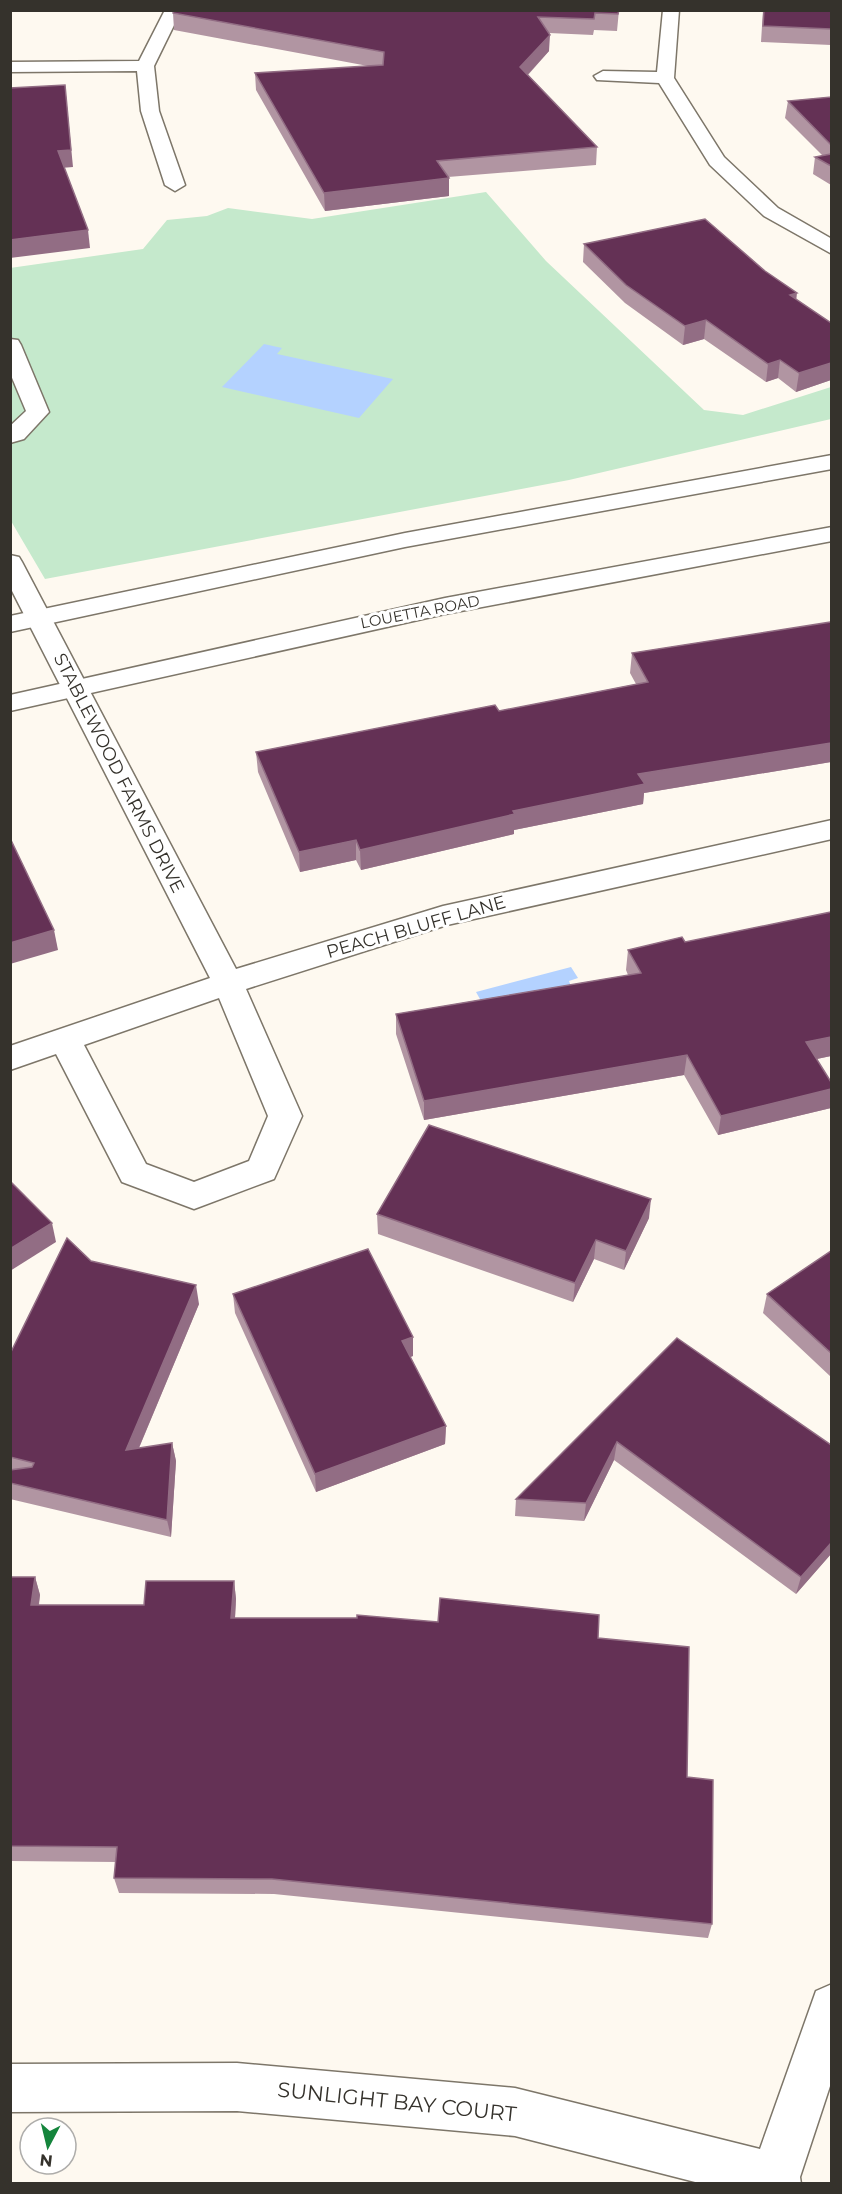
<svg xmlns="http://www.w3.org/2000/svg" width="842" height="2194" viewBox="0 0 842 2194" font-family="Montserrat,sans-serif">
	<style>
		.green { fill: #c5e9cc }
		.water { fill: #b4d2ff }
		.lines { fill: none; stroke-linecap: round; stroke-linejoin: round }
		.minor-casing { stroke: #7d7669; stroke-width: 3 }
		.major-casing { stroke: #7d7669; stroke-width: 3 }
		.minor { fill: #fff; fill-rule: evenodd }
		.major { fill: #fff; fill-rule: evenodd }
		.wall { fill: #b195a2 }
		.shaded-wall { fill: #926d84 }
		.building { fill: #643155; stroke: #926d84; stroke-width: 1.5 }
		.labels { text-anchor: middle; stroke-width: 6; stroke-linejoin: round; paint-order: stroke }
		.far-street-label { font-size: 15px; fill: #35322c; stroke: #fff }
		.street-label { font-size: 18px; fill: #35322c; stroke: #fff }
		.near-street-label { font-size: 21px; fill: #35322c; stroke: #fff }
	</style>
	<rect width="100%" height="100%" fill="#fef9f0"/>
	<polygon class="green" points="486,192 546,261 704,410 743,415 831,387 831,419 569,480 45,579 11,521 10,268 143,249 167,220 207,216 228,208 312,219"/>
	<g class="water">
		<polygon points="264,344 282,348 277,354 393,379 359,418 222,387"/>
		<polygon points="571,967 578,978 569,981 574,994 485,1008 476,992"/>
	</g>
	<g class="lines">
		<g class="minor-casing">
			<g id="minor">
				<polygon points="165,10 184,10 178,17 154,66 159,111 185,185 175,191 165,185 141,111 137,71 10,72 10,62 139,61"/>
				<polygon points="663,10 679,10 674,78 724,157 778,208 832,239 832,254 764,216 710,165 659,83 597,80 594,76 603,71 657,72"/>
				<polygon points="10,339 18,340 21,345 49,412 24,439 10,443 10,426 26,411 10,373"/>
				<path d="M10,555L19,557L22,562L236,969L443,906L832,820V839L447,925L246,989L302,1116L274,1179L194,1209L122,1182L56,1054L10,1070V1046L210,978L10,587ZM219,998L268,1116L249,1161L194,1182L146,1164L84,1045Z"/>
				<polygon points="832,1984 832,2080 800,2177 801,2184 703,2184 515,2136 237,2111 10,2112 10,2064 237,2063 515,2088 760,2149 816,1991"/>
			</g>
		</g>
		<g class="major-casing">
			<g id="major">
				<polygon points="832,455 832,469 405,547 10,632 10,616 405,533"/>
				<polygon points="832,527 832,541 445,614 10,711 10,695 445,598"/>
			</g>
		</g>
		<use href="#minor" class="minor"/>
		<use href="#major" class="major"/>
	</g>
	<g class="wall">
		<polygon points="619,10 617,31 594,30 593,35 549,33 549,51 528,75 597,147 596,165 448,177 449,196 325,211 256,90 255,73 368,66 174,30 173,13"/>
		<polygon points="763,10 831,10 831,45 761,42"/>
		<polygon points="831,97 831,185 813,174 815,157 823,156 785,118 788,101"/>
		<polygon points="584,244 796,300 831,323 831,380 796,392 778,378 766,382 704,339 683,345 625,303 583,262"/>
		<polygon points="831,622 831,762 644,793 643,804 514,830 514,834 361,870 356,860 300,872 258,772 256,752 499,711 636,684 630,673 632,653"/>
		<polygon points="831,912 831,1056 817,1059 831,1108 718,1135 684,1075 424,1120 396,1034 396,1014 628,975 626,970 628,950 685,942"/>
		<polygon points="377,1214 649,1218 624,1270 594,1259 573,1302 378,1234"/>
		<polygon points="831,1251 831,1377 763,1313 767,1294"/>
		<polygon points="91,1261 199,1304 139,1448 172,1443 176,1461 171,1537 10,1499 10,1354"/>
		<polygon points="233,1294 413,1356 410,1357 446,1426 445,1444 316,1492 235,1313"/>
		<polygon points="677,1338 831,1554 796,1594 614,1460 584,1521 515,1516 516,1499"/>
		<polygon points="10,1577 35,1577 40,1595 39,1605 144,1605 234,1581 236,1599 235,1618 598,1638 687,1777 712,1924 708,1938 274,1894 119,1893 114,1878 116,1862 10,1861"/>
	</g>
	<g class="shaded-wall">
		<polygon points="550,35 549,51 520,83 520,67"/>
		<polygon points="65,85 73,167 61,168 58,151"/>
		<polygon points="449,178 449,196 325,211 324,193"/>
		<polygon points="88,230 90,248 10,258 10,240"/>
		<polygon points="797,293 795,311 790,295"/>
		<polygon points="706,320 704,339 683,345 685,326"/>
		<polygon points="780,360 778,378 766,382 768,364"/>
		<polygon points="831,363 831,380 796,392 799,373"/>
		<polygon points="831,743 831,762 644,793 643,804 514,830 514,834 361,870 360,850 513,811 638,774"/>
		<polygon points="356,840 356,860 300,872 299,852"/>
		<polygon points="54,930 58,950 10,964 10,943"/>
		<polygon points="831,1037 831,1056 802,1062 806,1042"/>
		<polygon points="687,1055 684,1075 424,1120 424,1101"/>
		<polygon points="831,1089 831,1108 718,1135 721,1116"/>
		<polygon points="651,1199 649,1218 624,1270 626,1251"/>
		<polygon points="52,1223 56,1242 10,1271 10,1249"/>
		<polygon points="596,1240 594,1259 573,1302 575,1283"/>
		<polygon points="196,1285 199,1304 130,1469 126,1450"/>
		<polygon points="413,1337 413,1356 402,1360 402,1341"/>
		<polygon points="446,1426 445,1444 316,1492 315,1474"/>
		<polygon points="617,1442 614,1460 584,1521 586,1503"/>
		<polygon points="172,1443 176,1461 171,1537 167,1520"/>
		<polygon points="831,1543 831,1554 796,1594 801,1577"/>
		<polygon points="35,1577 40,1595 36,1623 31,1605"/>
		<polygon points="234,1581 236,1599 234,1635 231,1618"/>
	</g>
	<g class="building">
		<polygon points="174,10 619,10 618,14 595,13 594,19 538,17 550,35 520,67 597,147 437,161 449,178 324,193 255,73 383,65 384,52 173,13"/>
		<polygon points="764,10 831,10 831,29 763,26"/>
		<polygon points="65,85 71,150 58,151 88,230 10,240 10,88"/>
		<polygon points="831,97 831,145 788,101"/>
		<polygon points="831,154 831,166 815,157"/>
		<polygon points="705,219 765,271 797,293 790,295 831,323 831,363 799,373 780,360 768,364 706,320 685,326 626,285 584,244"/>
		<polygon points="831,622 831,743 638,774 645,784 513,811 515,814 360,850 356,840 299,852 256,752 495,705 499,711 648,682 632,653"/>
		<polygon points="10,838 54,930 10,943"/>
		<polygon points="831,912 831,1037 806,1042 831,1082 831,1089 721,1116 687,1055 424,1101 396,1014 641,973 628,950 682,937 685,942"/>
		<polygon points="429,1125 651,1199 626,1251 596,1240 575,1283 377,1214"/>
		<polygon points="10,1181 52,1223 10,1249"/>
		<polygon points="67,1238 91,1261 196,1285 126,1450 172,1443 167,1520 10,1483 10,1470 32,1467 34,1463 10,1457 10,1354"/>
		<polygon points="368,1249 413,1337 402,1341 446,1426 315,1474 233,1294"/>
		<polygon points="831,1251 831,1353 767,1294"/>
		<polygon points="677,1338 831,1445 831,1543 801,1577 617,1442 586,1503 516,1499"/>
		<polygon points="10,1577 35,1577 31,1605 144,1605 146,1581 234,1581 231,1618 357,1618 357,1615 438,1622 440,1598 599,1615 598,1638 689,1647 687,1777 713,1780 712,1924 272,1879 114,1878 117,1847 10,1846"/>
	</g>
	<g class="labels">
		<g class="far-street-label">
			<text transform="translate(420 612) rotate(-11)" y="5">LOUETTA ROAD</text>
		</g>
		<g class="street-label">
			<text transform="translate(119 773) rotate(63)" y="6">STABLEWOOD FARMS DRIVE</text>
			<text transform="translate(416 927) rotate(-16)" y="6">PEACH BLUFF LANE</text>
		</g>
		<g class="near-street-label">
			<text transform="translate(397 2102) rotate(6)" y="7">SUNLIGHT BAY COURT</text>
		</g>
	</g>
	<rect width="842" height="2194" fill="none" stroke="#35322c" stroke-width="24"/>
	<g transform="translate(48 2146) rotate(187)"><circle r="28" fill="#ffffff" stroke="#aeadab" stroke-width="1.5"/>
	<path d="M0-4.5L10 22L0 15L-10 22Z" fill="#14853c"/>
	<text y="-9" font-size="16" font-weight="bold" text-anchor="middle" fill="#35322c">N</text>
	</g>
</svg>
